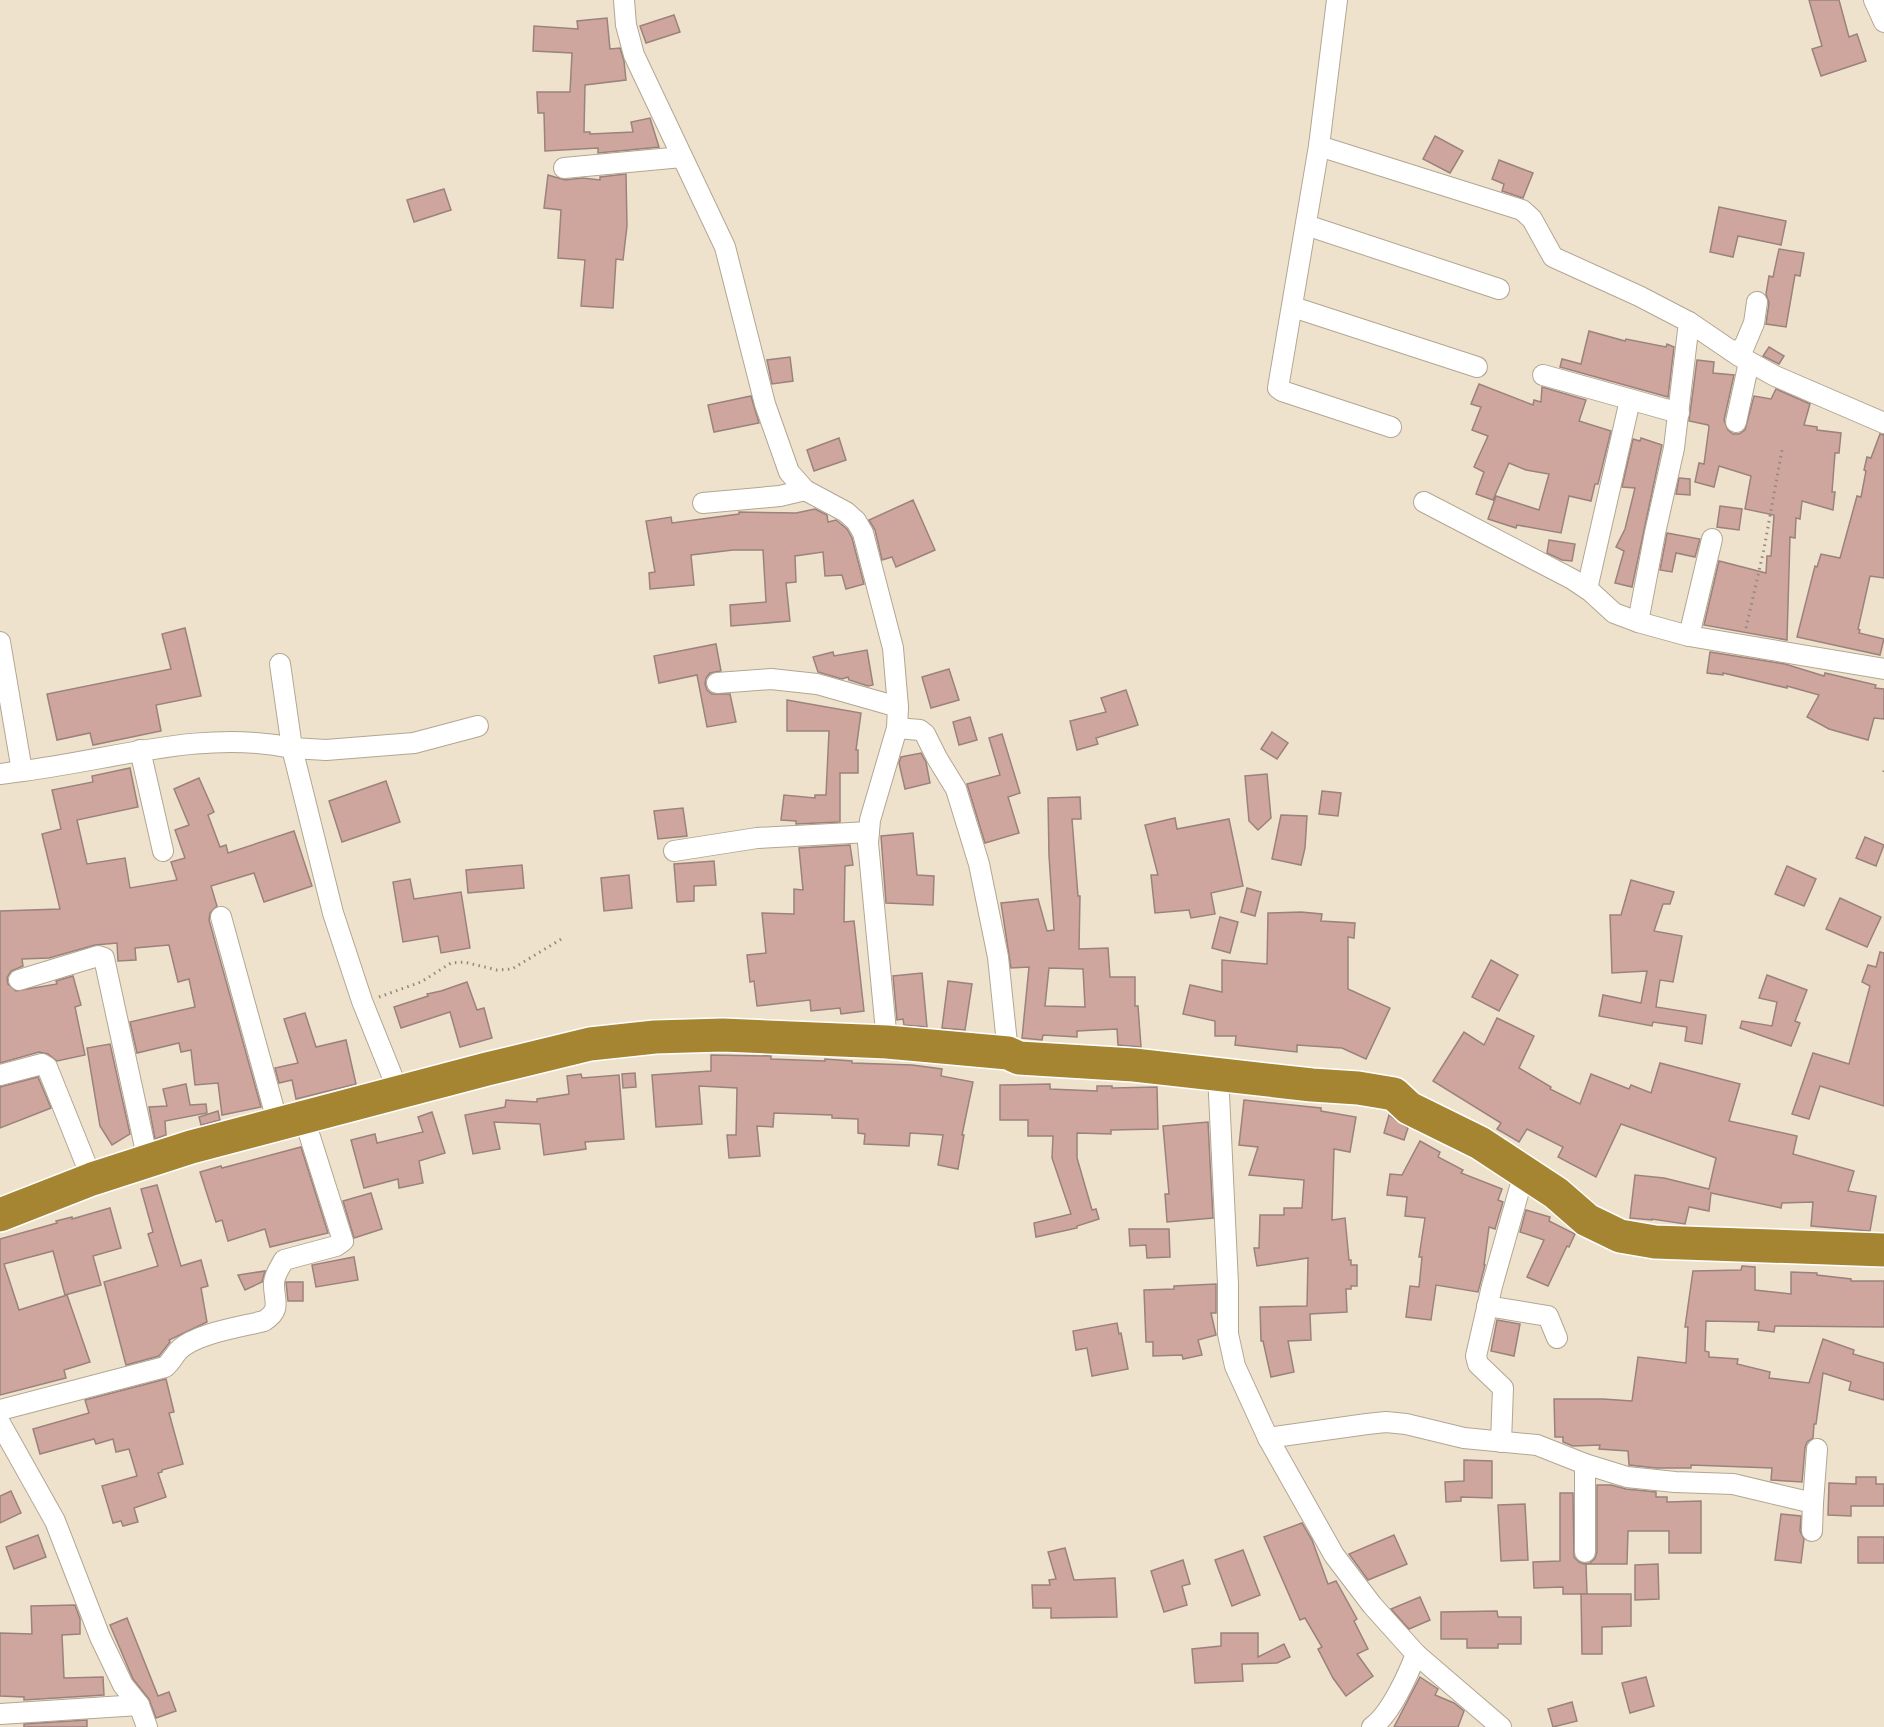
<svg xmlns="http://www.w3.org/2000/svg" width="1884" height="1727" viewBox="0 0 1884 1727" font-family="Jost,sans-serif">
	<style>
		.building { fill: #cea69d; stroke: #9b827d; stroke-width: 1.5; fill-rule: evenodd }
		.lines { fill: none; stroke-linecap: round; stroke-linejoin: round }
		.street-casing { stroke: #b2a692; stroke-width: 22 }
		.highway-casing { stroke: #fff; stroke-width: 36 }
		.path { stroke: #938a7b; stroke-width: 3; stroke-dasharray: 1.5 4.5; stroke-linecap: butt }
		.street { stroke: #fff; stroke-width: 20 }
		.highway { stroke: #a58532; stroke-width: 33 }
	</style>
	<rect width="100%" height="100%" fill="#efe2cd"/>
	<g class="building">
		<polygon points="1809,0 1839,0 1849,37 1857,34 1866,61 1821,76 1812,49 1822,46"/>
		<polygon points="674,15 680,32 646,43 640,26"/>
		<polygon points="607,18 610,49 620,48 624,61 626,80 585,85 584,132 590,132 590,134 633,132 631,122 650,118 659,147 598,153 598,148 545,151 544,113 538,113 537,92 570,92 572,53 533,51 534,26 578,29 577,21"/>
		<polygon points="1435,136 1463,151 1450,173 1423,159"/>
		<polygon points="1499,160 1533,173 1523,198 1502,191 1504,184 1492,179"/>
		<polygon points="626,174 627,226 623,260 616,259 613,308 581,306 585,260 558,258 561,210 544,208 548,175 565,180 583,178 600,180 600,177"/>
		<polygon points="444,189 451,210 414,222 407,200"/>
		<polygon points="1719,207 1786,221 1781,245 1738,236 1733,257 1710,252"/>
		<polygon points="1779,249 1804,253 1800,276 1795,275 1786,327 1766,324 1769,303 1766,294 1769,276 1773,277"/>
		<polygon points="1589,331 1625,341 1626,339 1666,347 1667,344 1674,347 1668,397 1560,367 1562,359 1581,364"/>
		<polygon points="1769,347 1784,356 1779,364 1763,356"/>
		<polygon points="790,357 793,381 772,384 767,360"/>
		<polygon points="1697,360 1714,362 1713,373 1734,375 1724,420 1728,430 1733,434 1739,434 1745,430 1754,396 1771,399 1776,389 1810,404 1804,425 1817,427 1817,430 1841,433 1839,453 1835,453 1832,492 1835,492 1833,510 1802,501 1800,519 1796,518 1795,538 1790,537 1787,640 1704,625 1719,561 1766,573 1767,556 1771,556 1774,515 1745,509 1751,476 1719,466 1714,487 1695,482 1699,463 1704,464 1709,427 1708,425 1689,421"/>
		<polygon points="1479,384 1533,405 1534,400 1541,402 1542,387 1586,400 1579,421 1611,431 1598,484 1595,484 1591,501 1569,496 1561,533 1517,525 1516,528 1488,519 1496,496 1539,510 1549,474 1526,470 1509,463 1493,500 1476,494 1484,472 1474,467 1488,436 1472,430 1481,407 1471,404"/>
		<polygon points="751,396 759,423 714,432 708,405"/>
		<polygon points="1880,434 1884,435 1884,578 1870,576 1858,629 1860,630 1859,633 1884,639 1880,655 1797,637 1815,566 1817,567 1821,554 1840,558 1857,496 1861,497 1866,471 1864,470 1867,457 1871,458"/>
		<polygon points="839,438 846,460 814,471 807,450"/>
		<polygon points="1641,438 1662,445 1632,587 1615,583 1624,551 1616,547 1625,529 1635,488 1622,487 1633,439 1640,441"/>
		<polygon points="1679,478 1690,479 1690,495 1676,494"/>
		<polygon points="913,500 935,550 896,567 892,557 882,560 875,530 869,520"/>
		<polygon points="1720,506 1742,509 1739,530 1717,527"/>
		<polygon points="815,509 827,515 828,522 836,520 847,529 852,538 864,584 846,589 842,575 825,576 823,552 795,556 796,582 786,583 790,621 731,626 730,605 766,602 763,550 733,550 691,555 694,585 650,589 649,573 655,572 646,521 671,517 672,523 739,514 739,512 796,513"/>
		<polygon points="1667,533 1700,539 1695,557 1676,553 1672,572 1660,570"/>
		<polygon points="1549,540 1575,544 1572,561 1562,560 1547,553"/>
		<polygon points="185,628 201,696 156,705 161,731 93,745 90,733 57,740 47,694 171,669 162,634"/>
		<polygon points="716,644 721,671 710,673 706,678 705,684 707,690 712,694 730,694 736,722 707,727 697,675 659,683 654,656"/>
		<polygon points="867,650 873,685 868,686 849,680 848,677 842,679 818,672 813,657 833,652 834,656"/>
		<polygon points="1710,652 1785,664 1824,676 1825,673 1876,685 1875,688 1884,689 1884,719 1874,718 1868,740 1829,729 1807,717 1819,695 1787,686 1787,688 1723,673 1723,675 1707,673"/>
		<polygon points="949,669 959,700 931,708 922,677"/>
		<polygon points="1126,690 1138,725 1096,738 1098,744 1077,750 1070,721 1106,712 1101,698"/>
		<polygon points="787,700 861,713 856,750 858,750 858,773 840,773 840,822 796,824 796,821 781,820 784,795 815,798 815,795 826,795 829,731 787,731"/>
		<polygon points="970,717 977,740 959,745 953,722"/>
		<polygon points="1272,732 1288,743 1277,759 1261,749"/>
		<polygon points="1002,734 1020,793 1008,797 1019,833 985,843 967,784 1000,775 989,738"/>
		<polygon points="921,753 926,762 930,783 905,789 899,763 901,757"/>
		<polygon points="130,768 138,807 77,820 87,864 125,858 130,888 177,880 171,862 185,858 175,830 189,825 174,789 199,778 214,812 208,815 220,847 226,845 228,853 294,831 312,886 264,902 254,873 211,886 217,906 210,913 209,920 261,1107 222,1115 218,1083 195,1085 191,1050 181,1052 179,1043 137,1053 130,1022 195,1007 189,979 178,982 169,945 135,948 136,960 118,961 117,943 95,945 49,958 22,959 23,966 11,971 7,978 8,984 16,991 57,984 56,981 73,976 81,1005 75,1007 85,1055 57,1061 48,1054 39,1052 0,1063 0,911 60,909 42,834 61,829 52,790 93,782 92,776"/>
		<polygon points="1267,774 1271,818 1258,830 1249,821 1245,776"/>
		<polygon points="386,781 400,822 342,842 329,801"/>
		<polygon points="1322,791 1341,793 1338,816 1319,814"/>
		<path d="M1080,797L1081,819H1072L1078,896H1080L1079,949L1108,948L1110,977H1135V1006H1138L1141,1047L1118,1045L1117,1029L1077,1031V1037L1043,1035L1042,1040L1022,1038L1029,967L1011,968L1001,903L1038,899L1047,931L1054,930L1049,856L1048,798ZM1049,968L1083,969L1085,1007L1045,1006Z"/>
		<polygon points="683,808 687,836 658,839 654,811"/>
		<polygon points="1281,815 1307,816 1305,848 1301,865 1272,859"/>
		<polygon points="1175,818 1177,829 1229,819 1243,886 1211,893 1215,914 1191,918 1189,910 1155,913 1151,875 1158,875 1145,825"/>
		<polygon points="913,833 917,875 934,876 933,905 886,903 881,836"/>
		<polygon points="1865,837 1884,845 1876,866 1856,858"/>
		<polygon points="850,845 853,865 845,866 844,922 854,921 864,1011 841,1014 840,1008 811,1011 810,1000 757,1006 754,981 750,982 747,955 766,953 762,913 794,914 794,889 803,890 799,848"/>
		<polygon points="714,861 716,885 694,886 694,901 677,902 674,864"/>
		<polygon points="522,865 524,888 468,893 466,870"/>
		<polygon points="1787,866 1816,879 1804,906 1775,894"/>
		<polygon points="629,875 632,908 604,911 601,878"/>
		<polygon points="410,879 414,899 461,892 470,948 441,953 438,936 403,942 393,882"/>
		<polygon points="1631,880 1674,892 1670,904 1663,904 1654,931 1682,936 1673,982 1660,980 1656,1007 1706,1015 1702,1044 1685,1041 1687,1027 1653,1022 1652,1026 1599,1016 1603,995 1641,1003 1647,971 1612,973 1610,915 1621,915"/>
		<polygon points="1247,888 1261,892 1255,916 1241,912"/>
		<polygon points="1840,898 1881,917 1867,947 1826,929"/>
		<polygon points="1301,912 1322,914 1321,921 1355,923 1354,938 1348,937 1348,989 1390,1008 1366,1059 1342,1048 1297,1045 1297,1052 1235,1045 1236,1036 1215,1036 1215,1021 1183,1014 1190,985 1222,992 1222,960 1267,964 1268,913"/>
		<polygon points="1220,917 1238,922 1230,953 1212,948"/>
		<polygon points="1880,952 1884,953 1884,1106 1820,1086 1809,1119 1792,1114 1813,1053 1849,1064 1870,986 1862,982 1868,965 1876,967"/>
		<polygon points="1491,960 1518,975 1499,1011 1472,997"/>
		<polygon points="922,973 927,1027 904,1025 903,1019 897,1020 893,976"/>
		<polygon points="1767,975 1807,990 1795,1021 1800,1023 1791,1046 1740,1028 1742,1021 1772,1026 1777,1002 1759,998"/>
		<polygon points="948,981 972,984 965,1030 942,1028"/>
		<polygon points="467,982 477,1010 484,1008 492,1038 460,1047 450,1012 401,1028 394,1007 428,996 427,994 441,991"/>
		<polygon points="305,1013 316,1047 346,1040 356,1084 296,1099 292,1080 279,1083 275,1068 298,1063 284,1019"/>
		<polygon points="1497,1018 1534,1036 1519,1068 1551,1087 1550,1089 1580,1104 1591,1074 1629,1089 1631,1085 1651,1093 1660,1063 1740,1084 1729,1121 1797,1136 1793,1154 1854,1171 1848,1191 1876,1196 1870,1231 1811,1226 1813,1202 1782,1203 1781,1208 1711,1193 1709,1211 1689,1207 1685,1224 1652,1219 1652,1220 1630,1218 1635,1175 1664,1178 1709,1189 1716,1158 1621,1124 1596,1177 1558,1157 1563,1147 1527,1129 1519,1142 1497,1129 1501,1123 1433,1081 1464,1032 1484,1045"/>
		<polygon points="110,1044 130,1134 112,1145 100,1126 87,1048"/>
		<polygon points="711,1055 771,1056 771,1059 825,1061 825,1059 852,1061 852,1063 912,1065 942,1069 941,1076 973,1082 962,1135 964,1135 958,1169 938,1165 943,1135 910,1133 909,1146 864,1144 865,1134 858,1133 858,1119 832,1118 832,1115 774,1113 773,1127 757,1126 760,1156 729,1158 727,1135 736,1135 737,1088 699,1086 702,1124 656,1127 652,1075 711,1071"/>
		<polygon points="635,1073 636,1087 623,1088 622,1074"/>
		<polygon points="581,1074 582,1078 619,1075 624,1139 585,1142 586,1149 544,1155 540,1124 494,1122 500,1149 473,1154 465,1115 505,1107 506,1100 537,1102 537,1099 569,1094 567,1076"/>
		<polygon points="38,1077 51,1108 0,1128 0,1087"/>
		<polygon points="186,1084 190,1105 206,1104 207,1113 165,1121 166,1135 155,1139 149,1107 167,1106 163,1089"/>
		<polygon points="1050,1084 1050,1089 1097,1091 1097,1086 1112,1086 1112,1088 1157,1087 1158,1129 1111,1130 1111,1134 1077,1133 1077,1158 1092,1210 1096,1209 1099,1219 1077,1226 1077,1228 1036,1237 1034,1223 1071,1214 1052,1158 1053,1136 1028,1136 1028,1120 1000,1120 1000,1085"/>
		<polygon points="1244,1100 1321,1108 1321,1111 1356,1117 1350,1152 1334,1149 1332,1220 1345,1218 1349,1260 1351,1260 1351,1265 1357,1265 1357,1286 1351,1286 1351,1289 1346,1289 1347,1312 1310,1314 1311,1340 1288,1341 1294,1372 1271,1377 1263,1341 1261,1341 1260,1307 1307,1306 1308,1258 1257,1266 1254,1248 1259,1248 1260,1215 1284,1215 1284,1208 1302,1208 1304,1180 1249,1175 1258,1147 1239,1145"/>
		<polygon points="218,1111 220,1120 201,1125 199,1117"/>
		<polygon points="432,1112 445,1153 419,1161 423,1183 399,1188 398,1179 364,1188 351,1140 375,1134 377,1143 423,1132 418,1117"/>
		<polygon points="1389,1115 1408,1128 1404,1140 1384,1133"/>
		<polygon points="1208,1122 1213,1218 1167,1222 1165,1194 1169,1194 1163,1126"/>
		<polygon points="1420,1141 1440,1152 1438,1157 1463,1170 1461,1173 1502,1189 1498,1200 1503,1202 1495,1229 1489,1227 1484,1265 1485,1265 1478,1292 1436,1285 1431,1320 1406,1317 1410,1286 1419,1287 1422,1257 1419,1257 1425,1218 1405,1216 1407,1197 1387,1195 1390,1174 1402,1175"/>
		<polygon points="301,1147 328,1233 270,1247 265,1229 228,1241 222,1220 216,1222 200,1172 221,1166 222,1168"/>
		<polygon points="157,1185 181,1266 201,1260 208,1286 201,1288 207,1322 169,1340 170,1342 159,1356 126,1365 104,1282 158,1266 148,1234 153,1232 141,1189"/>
		<polygon points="371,1193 382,1229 354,1238 343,1201"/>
		<polygon points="110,1208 121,1248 93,1256 101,1285 65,1295 53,1251 4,1264 19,1310 67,1295 90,1362 64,1370 66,1378 0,1395 0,1239 57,1223 56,1221 72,1217 72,1219"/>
		<polygon points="1526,1210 1550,1217 1549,1221 1575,1234 1569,1247 1567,1246 1548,1286 1527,1277 1544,1240 1520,1232"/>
		<polygon points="1129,1229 1169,1229 1170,1257 1147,1258 1146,1245 1130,1246"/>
		<polygon points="354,1257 358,1280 316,1287 312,1265"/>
		<polygon points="1742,1266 1755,1267 1755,1290 1791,1294 1791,1272 1817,1273 1817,1275 1851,1279 1851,1281 1884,1281 1884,1327 1775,1326 1774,1332 1758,1330 1759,1322 1706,1321 1705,1351 1709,1352 1709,1357 1738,1359 1737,1364 1770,1372 1769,1378 1809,1383 1823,1339 1854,1350 1853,1354 1884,1363 1884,1400 1849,1390 1851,1382 1823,1373 1816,1424 1814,1424 1813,1438 1807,1442 1805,1448 1802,1482 1771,1480 1772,1468 1691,1465 1691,1468 1656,1468 1629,1465 1628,1451 1599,1449 1600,1445 1573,1446 1563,1442 1563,1437 1555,1437 1554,1399 1603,1399 1632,1401 1638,1357 1686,1363 1688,1327 1685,1327 1693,1271 1741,1270"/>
		<polygon points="265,1271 262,1282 245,1290 238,1275"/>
		<polygon points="286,1282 303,1282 303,1301 288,1301"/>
		<polygon points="1216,1284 1216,1313 1211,1313 1216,1335 1198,1340 1202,1355 1183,1359 1182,1355 1153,1356 1153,1342 1146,1342 1144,1290 1174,1289 1174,1286"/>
		<polygon points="1497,1320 1520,1324 1514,1356 1491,1351"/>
		<polygon points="1117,1323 1119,1334 1121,1333 1128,1369 1092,1376 1087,1348 1076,1350 1073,1331"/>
		<polygon points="166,1379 174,1412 169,1413 183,1464 162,1470 162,1472 158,1473 166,1497 134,1508 138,1522 123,1526 121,1521 113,1523 102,1486 137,1476 129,1449 116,1452 113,1439 96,1444 94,1439 40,1454 33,1429 89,1413 85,1400"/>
		<polygon points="1464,1460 1492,1461 1492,1498 1461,1497 1461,1501 1446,1502 1445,1482 1464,1481"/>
		<polygon points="1856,1477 1876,1477 1876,1484 1884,1484 1884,1506 1851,1506 1851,1516 1828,1515 1829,1483 1856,1484"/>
		<polygon points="1597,1485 1611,1485 1626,1489 1656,1492 1656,1497 1667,1497 1667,1502 1701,1501 1701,1553 1669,1553 1669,1531 1628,1531 1627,1564 1586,1564 1587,1594 1563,1594 1563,1587 1534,1588 1533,1562 1560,1561 1560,1493 1573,1493 1574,1557 1579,1562 1584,1564 1590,1563 1595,1558 1597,1552"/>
		<polygon points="11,1491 21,1513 0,1523 0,1496"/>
		<polygon points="1525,1504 1528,1560 1501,1561 1498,1505"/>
		<polygon points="1781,1514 1801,1516 1800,1531 1804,1539 1801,1563 1775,1560"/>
		<polygon points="1302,1523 1312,1540 1328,1584 1336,1581 1357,1619 1354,1621 1368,1649 1357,1654 1373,1676 1346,1696 1333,1678 1318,1649 1322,1647 1305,1618 1300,1620 1264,1537"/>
		<polygon points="38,1535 46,1557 14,1569 6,1547"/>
		<polygon points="1394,1535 1407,1564 1368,1580 1349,1554"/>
		<rect x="1858" y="1537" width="26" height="26"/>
		<polygon points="1065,1548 1074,1580 1115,1578 1117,1617 1051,1618 1051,1608 1033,1608 1032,1585 1050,1585 1049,1580 1056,1579 1048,1552"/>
		<polygon points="1243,1550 1260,1595 1232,1606 1215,1560"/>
		<polygon points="1183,1560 1190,1584 1182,1586 1187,1605 1164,1612 1151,1571"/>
		<polygon points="1658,1564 1659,1599 1635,1600 1635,1565"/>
		<polygon points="1581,1594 1631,1594 1631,1626 1602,1627 1602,1654 1582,1654"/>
		<polygon points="1420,1597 1430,1620 1409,1629 1391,1609"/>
		<polygon points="75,1605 80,1619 80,1634 62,1635 64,1678 103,1677 104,1695 24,1700 24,1697 0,1696 0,1633 32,1634 31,1606"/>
		<polygon points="1497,1611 1498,1617 1521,1617 1521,1644 1498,1644 1498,1648 1467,1648 1467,1639 1441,1639 1441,1612"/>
		<polygon points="127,1618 158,1696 169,1692 176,1711 156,1718 149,1699 133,1679 110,1625"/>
		<polygon points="1221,1633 1258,1633 1258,1657 1284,1644 1290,1657 1277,1663 1242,1664 1243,1681 1195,1683 1192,1649 1221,1646"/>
		<polygon points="1420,1677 1438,1689 1435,1695 1454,1703 1464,1711 1458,1727 1394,1727"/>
		<polygon points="1646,1677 1654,1706 1630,1713 1622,1683"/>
		<polygon points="1572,1702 1577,1721 1553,1727 1548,1709"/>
		<polygon points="87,1720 87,1727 24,1727 24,1724"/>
	</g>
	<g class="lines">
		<g class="street-casing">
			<g id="street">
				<polyline points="624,0 626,25 634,55 725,247 765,404 789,472 805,490 846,512 856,521 863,533 893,648 898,707 897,728 870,820 868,843 887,1042"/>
				<polyline points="1337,0 1319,146 1522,210 1532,219 1553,257 1639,296 1689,322 1739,356 1775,376 1884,423"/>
				<polyline points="1874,0 1884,22"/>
				<polyline points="1319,146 1278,388 1282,391 1391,427"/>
				<polyline points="564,168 682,157"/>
				<polyline points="1306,225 1499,289"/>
				<polyline points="1293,307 1477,367"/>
				<polyline points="1732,351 1743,349 1754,323 1757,302"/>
				<polyline points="1543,375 1679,413"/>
				<polyline points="1736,422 1749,362"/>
				<polyline points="1424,502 1572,579 1590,591 1614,613 1638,622 1689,636 1884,669"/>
				<polyline points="703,503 780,496 805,490"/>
				<polyline points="1587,589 1630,400"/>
				<polyline points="1638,622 1655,533 1674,448 1689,322"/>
				<polyline points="1689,636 1712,539"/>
				<path d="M0,642L22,771C112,760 202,729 292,748L333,913L362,1001L399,1093"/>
				<polyline points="280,664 292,748 326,750 414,743 478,726"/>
				<polyline points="717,683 771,679 817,684 898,707"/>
				<polyline points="897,728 920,730 925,734 937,758 956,789 979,864 998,957 1008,1053"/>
				<polyline points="140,750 163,851"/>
				<polyline points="0,774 22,771"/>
				<polyline points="674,851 757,838 869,832"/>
				<polyline points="221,917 278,1124"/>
				<polyline points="19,980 98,956 104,958 148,1161"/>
				<path d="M1218,1073L1228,1284V1334L1235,1366L1268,1438L1334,1555L1372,1605L1416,1654C1408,1675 1390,1715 1372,1727"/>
				<polyline points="0,1075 42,1064 47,1067 92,1179"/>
				<polyline points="1487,1306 1548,1316 1557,1338"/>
				<path d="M0,1410L165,1367C171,1362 174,1355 180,1349C198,1333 241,1327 264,1321C283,1309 273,1300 274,1282C275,1274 280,1267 284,1260L336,1246L343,1241L304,1118"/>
				<polyline points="0,1423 55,1521 100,1637 123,1685 139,1705 147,1727"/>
				<polyline points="1268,1438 1367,1424 1386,1422 1406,1424 1464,1438 1537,1445 1585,1464 1627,1477 1675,1482 1733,1484 1813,1503 1817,1449"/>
				<polyline points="1501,1442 1503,1388 1478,1364 1476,1356 1492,1286 1524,1173"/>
				<polyline points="1812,1531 1813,1503"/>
				<polyline points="1585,1552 1585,1464"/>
				<polyline points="1416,1654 1501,1727"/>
				<polyline points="0,1714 139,1705"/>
			</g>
		</g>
		<g class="highway-casing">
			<polyline id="highway" points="0,1215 92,1179 191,1147 487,1069 590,1044 655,1037 723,1035 887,1042 1008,1053 1019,1058 1134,1065 1312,1085 1358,1088 1394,1094 1409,1108 1480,1143 1556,1193 1587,1220 1620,1236 1655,1242 1884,1250"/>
		</g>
		<g class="path">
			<polyline points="1746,628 1764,549 1782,450"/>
			<polyline points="1884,772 1884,770"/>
			<polyline points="379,997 421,982 451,963 464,962 497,970 512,969 563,938"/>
		</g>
		<use href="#street" class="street"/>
		<use href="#highway" class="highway"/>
	</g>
</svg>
